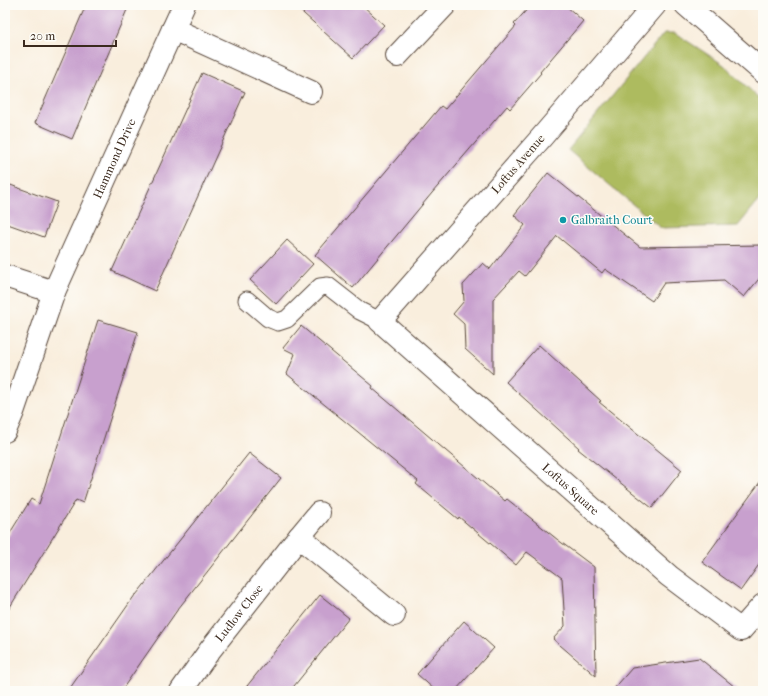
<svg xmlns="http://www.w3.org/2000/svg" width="768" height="696" viewBox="0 0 768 696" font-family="'IM FELL French Canon',serif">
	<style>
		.green { fill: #adbb5e; stroke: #74723e }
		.building { fill: #c8a0ce }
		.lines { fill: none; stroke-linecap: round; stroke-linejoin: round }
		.lane-casing { stroke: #58473b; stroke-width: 19 }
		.street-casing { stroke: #58473b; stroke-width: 24 }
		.lane { stroke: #fff; stroke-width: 17 }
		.street { stroke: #fff; stroke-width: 22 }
		.culture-dot { fill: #0f9aa8; stroke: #fdfcf7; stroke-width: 1.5 }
		.labels { text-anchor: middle; stroke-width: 3; stroke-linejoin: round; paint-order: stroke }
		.street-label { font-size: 12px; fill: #3b2a1e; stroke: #fdfcf7 }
		.culture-label { font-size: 12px; fill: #0d838f; stroke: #fdfcf7; text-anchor: start }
	</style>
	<rect width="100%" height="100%" fill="#fdfcf7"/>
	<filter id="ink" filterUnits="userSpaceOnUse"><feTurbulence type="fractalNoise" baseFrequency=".025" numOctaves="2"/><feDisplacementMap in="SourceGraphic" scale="8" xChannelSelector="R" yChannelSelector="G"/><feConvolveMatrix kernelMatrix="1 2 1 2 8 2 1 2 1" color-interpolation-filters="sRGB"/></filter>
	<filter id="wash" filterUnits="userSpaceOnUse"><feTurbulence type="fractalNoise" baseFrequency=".012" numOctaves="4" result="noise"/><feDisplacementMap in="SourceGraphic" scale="16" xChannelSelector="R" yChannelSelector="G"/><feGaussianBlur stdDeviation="0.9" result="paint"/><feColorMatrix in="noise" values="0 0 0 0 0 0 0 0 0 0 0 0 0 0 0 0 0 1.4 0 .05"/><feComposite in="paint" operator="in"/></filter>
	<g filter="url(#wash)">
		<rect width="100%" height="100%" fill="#f9eedd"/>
		<polygon class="green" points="664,33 675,33 724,65 763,102 763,195 738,226 661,228 568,150"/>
		<g id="blocks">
			<g class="building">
				<polygon points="86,5 129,5 72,139 35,123"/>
				<polygon points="294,5 362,5 384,25 353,58"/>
				<polygon points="531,5 565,5 583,21 540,72 541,73 510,109 507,106 432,193 353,288 315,255 441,106 445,109 516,26 514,24"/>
				<polygon points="202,73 245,92 155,291 112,271"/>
				<polygon points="548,173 640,247 763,245 763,274 744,297 724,280 664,283 652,301 605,269 602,273 557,236 525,276 519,271 493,299 493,374 465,349 464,324 453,314 464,301 463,285 483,263 490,269 525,225 514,215"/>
				<polygon points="5,183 57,202 44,237 5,223"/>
				<polygon points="287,240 313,264 276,304 250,280"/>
				<polygon points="98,320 138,332 83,503 76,500 5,615 5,541 31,499 39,504"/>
				<polygon points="301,326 373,386 372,388 505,501 507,499 558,540 594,567 596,676 553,639 565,626 562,578 527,552 516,565 459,517 458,519 416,484 418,481 287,374 295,354 283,348"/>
				<polygon points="539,345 601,401 599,402 682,470 652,508 578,449 579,448 506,382"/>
				<polygon points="249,453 281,478 178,609 121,691 68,691 135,595 136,595"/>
				<polygon points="763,478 763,559 741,590 702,562"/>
				<polygon points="320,595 349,618 290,691 243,691"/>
				<polygon points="464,621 494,648 455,691 436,691 417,674"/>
				<polygon points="699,658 740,691 612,691 632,668"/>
			</g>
		</g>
	</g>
	<g filter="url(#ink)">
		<use href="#blocks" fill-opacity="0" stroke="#58473b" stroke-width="1"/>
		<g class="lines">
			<g class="lane-casing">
				<polyline id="lane" points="247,300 268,318 278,322 287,319 320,287 328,286 360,311 380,321"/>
			</g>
			<g class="street-casing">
				<g id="street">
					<path id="s1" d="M655,5L541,138L380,321L669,576L741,630L763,605"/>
					<polyline points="686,5 763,72"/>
					<polyline points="173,29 184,5"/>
					<polyline points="397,56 445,5"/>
					<polyline points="5,276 54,292"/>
					<path id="s2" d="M5,431L13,412L54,292L173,29L311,92"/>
					<polyline points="299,537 319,513"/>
					<path id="s3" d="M181,691L210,650L299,537L394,615"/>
				</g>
			</g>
			<use href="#lane" class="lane"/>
			<use href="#street" class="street"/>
		</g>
	</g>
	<circle class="culture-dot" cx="563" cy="220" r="4"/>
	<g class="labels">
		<g class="street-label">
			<text dy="4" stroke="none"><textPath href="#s2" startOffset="294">Hammond Drive</textPath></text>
			<text transform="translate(518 164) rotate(-49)" y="4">Loftus Avenue</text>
			<text dy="4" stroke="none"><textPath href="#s1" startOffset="673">Loftus Square</textPath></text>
			<text dy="4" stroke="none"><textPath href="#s3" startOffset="97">Ludlow Close</textPath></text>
		</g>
		<g class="culture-label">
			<text x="571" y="224">Galbraith Court</text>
		</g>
	</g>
	<rect width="768" height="696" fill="none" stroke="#fdfcf7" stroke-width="20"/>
	<path d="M24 40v6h92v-6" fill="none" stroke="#3b2a1e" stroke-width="2"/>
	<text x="30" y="40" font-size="12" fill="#3b2a1e" stroke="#fdfcf7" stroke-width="3" paint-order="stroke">20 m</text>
</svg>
